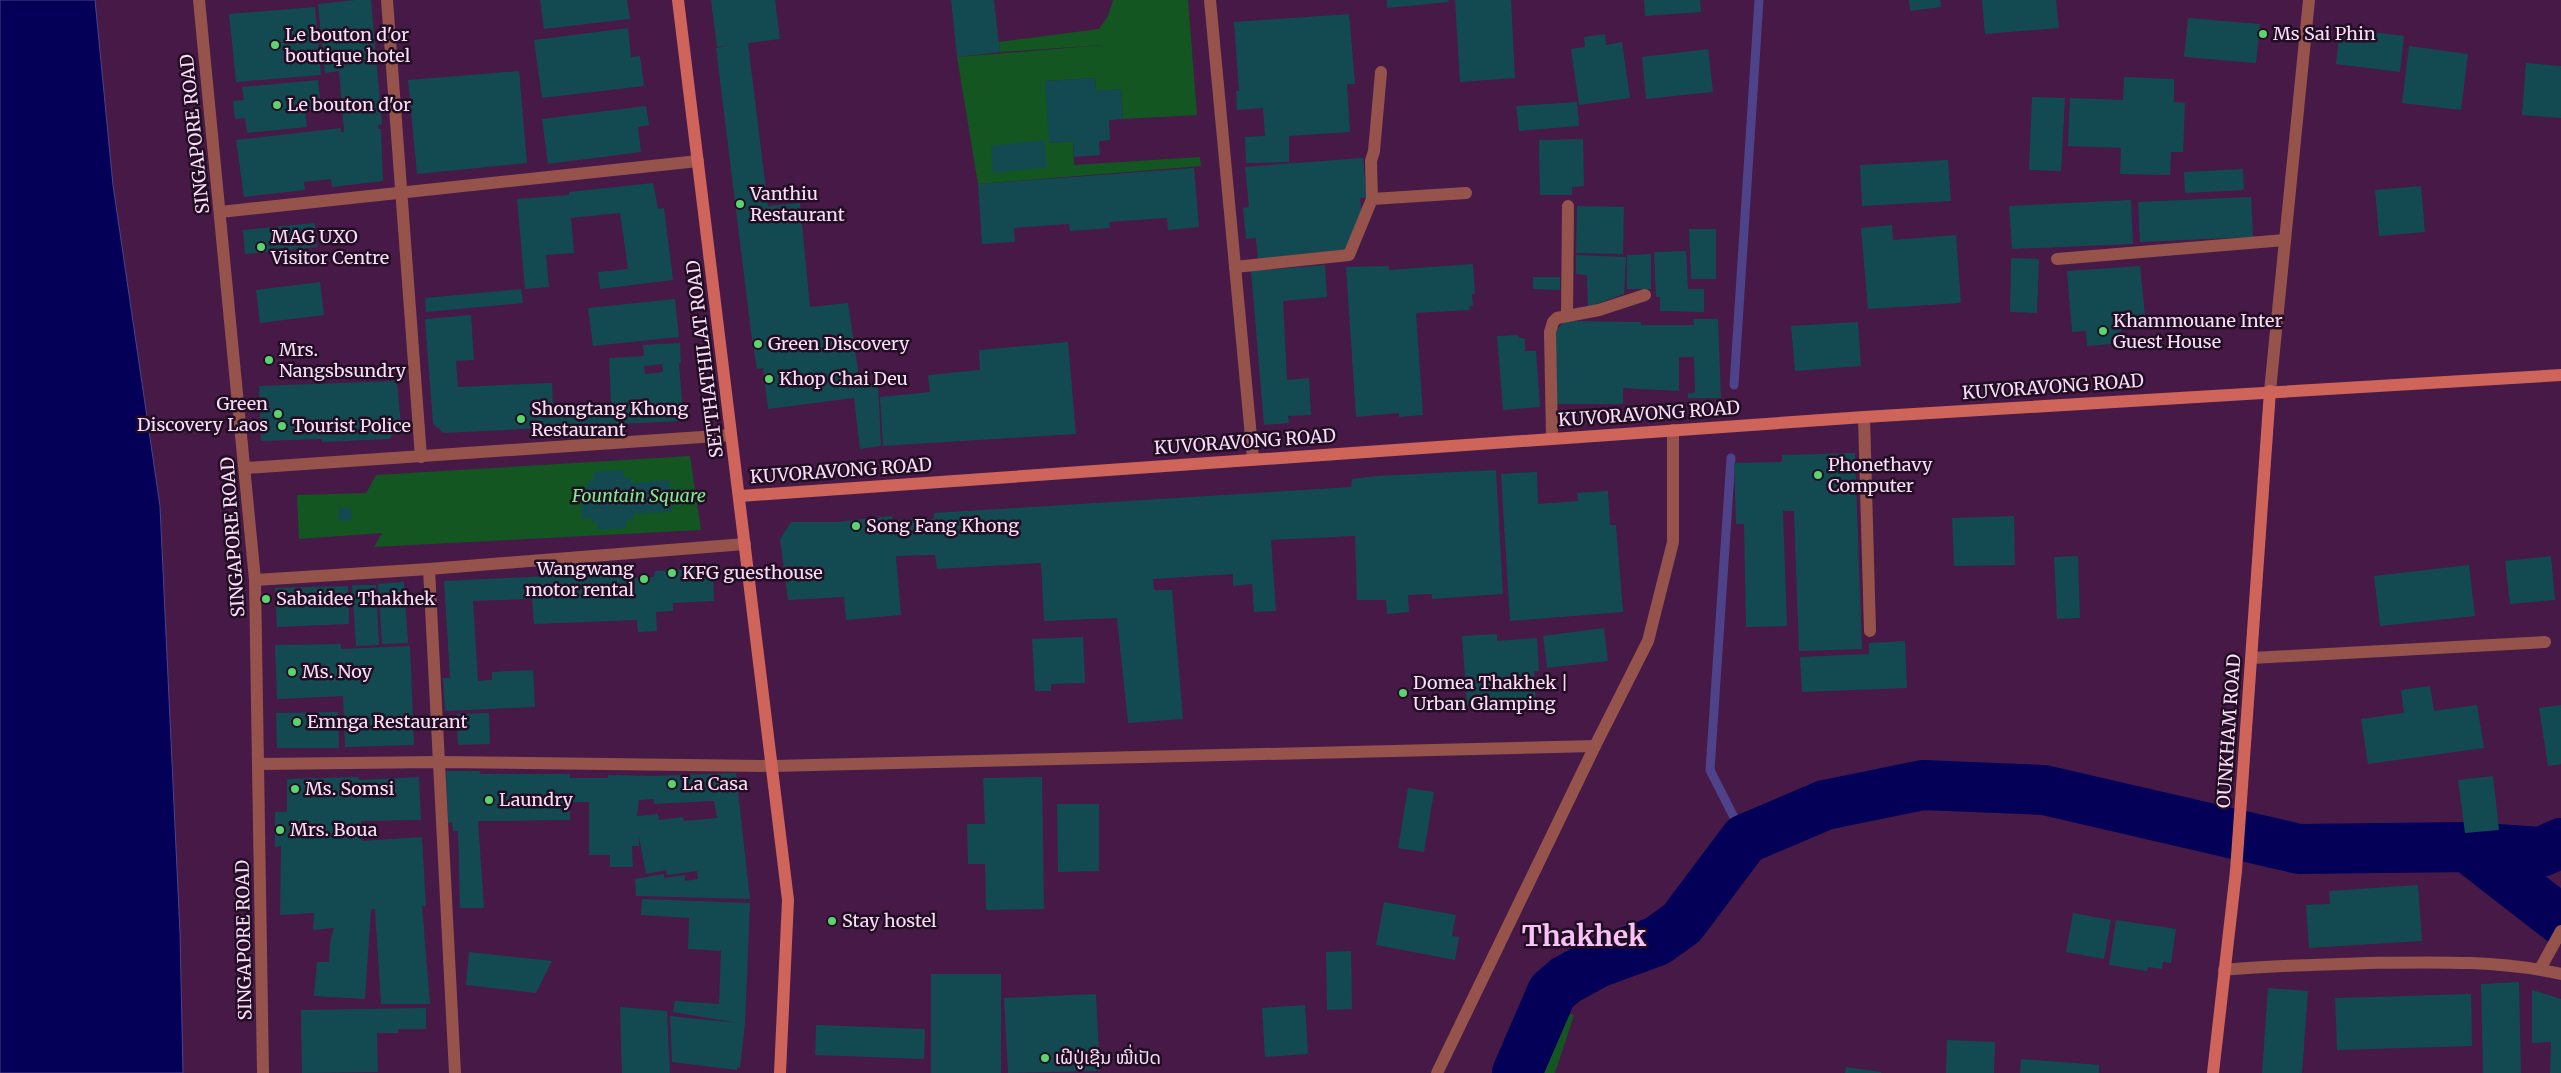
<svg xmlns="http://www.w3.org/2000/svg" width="2561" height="1073" viewBox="0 0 2561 1073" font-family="Merriweather,'Noto Sans Lao',serif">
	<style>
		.green { fill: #135622 }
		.water { fill: #040057; stroke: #4e4388 }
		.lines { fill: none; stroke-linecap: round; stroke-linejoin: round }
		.stream { stroke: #4e4388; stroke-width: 9 }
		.river { stroke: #040057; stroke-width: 50 }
		.building { fill: #134a51; fill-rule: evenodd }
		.lane { stroke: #96534c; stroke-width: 12 }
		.street { stroke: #96534c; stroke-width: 12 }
		.secondary { stroke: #cf645b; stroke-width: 12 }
		.poi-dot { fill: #5ad56e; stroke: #210e22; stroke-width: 2 }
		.labels { text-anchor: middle; stroke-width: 5; stroke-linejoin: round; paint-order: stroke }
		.poi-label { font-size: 18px; fill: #fadef9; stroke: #210e22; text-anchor: start }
		.street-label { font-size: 18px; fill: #fadef9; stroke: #210e22 }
		.park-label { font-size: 18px; font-style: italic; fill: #7cee8b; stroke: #210e22 }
		.town-label { font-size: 28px; font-weight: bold; fill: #f8c1f7; stroke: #210e22 }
	</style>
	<rect width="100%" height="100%" fill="#461947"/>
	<g class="green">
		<polygon points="1113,0 1188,0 1197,115 1123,119 1121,89 1096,91 1095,78 1045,81 1050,143 1073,141 1074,165 1200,157 1201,166 978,184 957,57 1103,45 1000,52 999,42 1099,29 1108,16"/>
		<polygon points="690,456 701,530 374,547 382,533 299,539 297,495 366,493 376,475"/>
		<polygon points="1554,1008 1574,1015 1555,1073 1528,1073"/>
	</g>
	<polygon class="water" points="0,0 95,0 113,185 160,506 180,933 183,1073 0,1073"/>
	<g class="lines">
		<g class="stream">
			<polyline points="1734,385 1759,0"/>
			<polyline points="1731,458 1710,770 1745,839"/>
		</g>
		<g class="river">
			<polyline points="2467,847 2541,852 2561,843"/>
			<polyline points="1517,1073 1552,992 1566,980 1597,963 1657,941 1682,923 1745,839 1825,805 1923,785 2044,790 2299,849 2467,847 2561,920"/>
		</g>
	</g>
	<g class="building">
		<polygon points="356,0 371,0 382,124 378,125 378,129 381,129 383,181 332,187 331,179 304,182 305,190 244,197 236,140 341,128 341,132 344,132 339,71 325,73 318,4"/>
		<polygon points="540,0 627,0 630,19 544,29"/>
		<polygon points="711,0 775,0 780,39 748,43 768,206 800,203 810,307 848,303 860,384 878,383 881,446 860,449 854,398 768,409 763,368 757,369 751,332 716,48 731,45 717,47"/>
		<polygon points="951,0 994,0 1000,52 957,57"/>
		<polygon points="1387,0 1448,0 1449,2 1387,8"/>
		<polygon points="1455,0 1511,0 1515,78 1460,82"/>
		<polygon points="1644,0 1700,0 1701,12 1645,16"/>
		<polygon points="1909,0 1940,0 1941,7 1910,11"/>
		<polygon points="1982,0 2056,0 2059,28 1985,34"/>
		<polygon points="315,7 321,75 236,82 229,14"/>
		<polygon points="1349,14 1355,84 1347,84 1350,132 1289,136 1289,162 1246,163 1245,137 1265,136 1263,108 1237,110 1236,91 1239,91 1234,22"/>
		<polygon points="2188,18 2260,24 2256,63 2184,57"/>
		<polygon points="628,28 631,57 640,56 644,86 542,98 534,40"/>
		<polygon points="2340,28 2404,36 2400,72 2336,64"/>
		<polygon points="1605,34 1606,45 1622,42 1630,98 1579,105 1571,49 1585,47 1584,37"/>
		<polygon points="2409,46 2468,54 2461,110 2402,103"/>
		<polygon points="1708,49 1713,92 1646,99 1642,57"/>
		<polygon points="2526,63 2561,66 2561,118 2522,115"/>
		<polygon points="519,71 527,163 417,174 408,80"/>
		<polygon points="2124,77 2174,79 2174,102 2185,103 2183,152 2171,152 2170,175 2120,174 2121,148 2068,146 2070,98 2123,100"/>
		<polygon points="1095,78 1096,91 1121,89 1123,119 1109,120 1110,140 1099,141 1100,155 1074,157 1073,141 1049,143 1045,81"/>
		<polygon points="318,80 321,108 305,110 307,127 247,133 245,118 235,119 233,101 244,100 242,87"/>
		<polygon points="2032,97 2065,98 2061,171 2029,170"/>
		<polygon points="1577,102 1579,126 1519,131 1516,106"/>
		<polygon points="646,106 649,125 638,127 641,152 548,164 542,119"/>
		<polygon points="1583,139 1584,186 1572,187 1572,195 1540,195 1539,140"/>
		<polygon points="1044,140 1047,167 993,173 991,146"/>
		<polygon points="1363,158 1367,198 1360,198 1362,215 1347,249 1258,259 1256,238 1246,239 1243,208 1249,207 1245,167"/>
		<polygon points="1948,160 1951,201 1862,206 1860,165"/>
		<polygon points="1194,168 1199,227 1168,230 1167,218 1109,222 1110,228 1070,231 1069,224 1014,228 1015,242 982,244 978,184"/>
		<polygon points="2243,169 2244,190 2185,193 2184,172"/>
		<polygon points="653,183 658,209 664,208 673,280 600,289 598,272 628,269 620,213 571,218 574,253 546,255 549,287 525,289 517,199 569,195 569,192"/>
		<polygon points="2421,186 2425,232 2379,236 2375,190"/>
		<polygon points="2251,197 2253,237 2140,242 2138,202"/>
		<polygon points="2131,200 2133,244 2012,249 2009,206"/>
		<polygon points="1577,206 1624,207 1623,254 1576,253"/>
		<polygon points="315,223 317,247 245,254 243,230"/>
		<polygon points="1892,225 1893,240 1956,235 1961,303 1868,309 1861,228"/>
		<polygon points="1689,229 1716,229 1716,279 1691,279"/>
		<polygon points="1686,251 1688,289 1704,289 1704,312 1660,311 1660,297 1656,297 1654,252"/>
		<polygon points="1651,254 1651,289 1627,289 1627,255"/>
		<polygon points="1576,255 1626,257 1624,294 1588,307 1587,275 1576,274"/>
		<polygon points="2011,258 2039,259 2037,313 2010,312"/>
		<polygon points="1473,264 1475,294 1472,294 1473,306 1469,306 1470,310 1416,313 1423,415 1399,417 1399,413 1356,417 1346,267 1389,266 1389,270"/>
		<polygon points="1325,265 1327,297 1283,301 1287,380 1309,378 1311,415 1288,416 1289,423 1264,425 1251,271"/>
		<polygon points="2140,266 2146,327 2121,329 2122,343 2087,346 2086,331 2072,332 2067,271"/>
		<polygon points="1533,277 1560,277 1560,290 1533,289"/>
		<polygon points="320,282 324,315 260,323 256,290"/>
		<polygon points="521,289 523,303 426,312 425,298"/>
		<polygon points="675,299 679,337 593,346 588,308"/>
		<path d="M471,315L474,360L456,361L458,387L552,383L553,405L611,403L609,358L644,356L643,345L680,343L681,363H679L683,416L680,421L444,433L433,424L425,319ZM662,364L663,372L645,374L644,366Z"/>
		<polygon points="1693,319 1718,319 1721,398 1688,398 1688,393 1695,393 1694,357 1679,357 1679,391 1623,388 1623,404 1557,404 1555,331 1565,321 1641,322 1641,325 1694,325"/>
		<polygon points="1858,322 1861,366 1795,371 1791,326"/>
		<polygon points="1518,335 1518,337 1525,339 1525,351 1536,351 1540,407 1503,410 1497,336"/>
		<polygon points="1068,342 1076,434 883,446 880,397 930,392 928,375 980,370 979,350"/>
		<polygon points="397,381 401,426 389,439 322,442 322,439 261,441 259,386"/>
		<polygon points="1855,453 1862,649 1799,651 1794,511 1783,511 1787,626 1746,627 1744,524 1736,524 1734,463 1782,462 1782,455"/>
		<polygon points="623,470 624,478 631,477 631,483 669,480 672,512 633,514 634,520 626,521 626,528 598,530 597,523 591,523 591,518 582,519 580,488 588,487 588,481 594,481 593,472"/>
		<polygon points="1496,470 1503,594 1432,599 1432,594 1408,595 1409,612 1387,614 1386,600 1357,600 1355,536 1271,540 1276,611 1254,612 1252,584 1233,586 1233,574 1153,579 1154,590 1172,590 1183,719 1128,723 1117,618 1044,621 1041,563 937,569 935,555 896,556 901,615 846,620 844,597 788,600 780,539 791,522 837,522 892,516 892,520 934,519 934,513 1351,487 1352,479 1376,476"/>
		<polygon points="1537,472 1538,504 1578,501 1577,493 1608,491 1610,525 1616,525 1623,612 1510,621 1501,474"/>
		<polygon points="351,508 352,520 339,521 338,509"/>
		<polygon points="2014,516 2015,565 1954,566 1952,518"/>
		<polygon points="2078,556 2080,618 2057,619 2054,557"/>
		<polygon points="2551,556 2555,600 2510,604 2505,561"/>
		<polygon points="2469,565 2475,616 2380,626 2374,576"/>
		<polygon points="713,568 714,601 673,603 673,611 656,612 657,631 638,632 637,620 534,624 532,599 473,601 478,681 492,680 492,672 533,670 535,707 445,711 443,678 450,678 444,581 634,572 635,578 654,577 655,571"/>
		<polygon points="404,582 408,643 382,644 378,584"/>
		<polygon points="352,585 376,585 379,645 356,646"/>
		<polygon points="348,586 349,624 277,627 275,588"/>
		<polygon points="1604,628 1608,661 1547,668 1543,636"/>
		<polygon points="1497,634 1497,641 1537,638 1539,671 1534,671 1536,704 1509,706 1507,703 1467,705 1462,636"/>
		<polygon points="1083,637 1085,683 1051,684 1051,691 1035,691 1032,639"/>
		<polygon points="1905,641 1907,688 1802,692 1800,657 1869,654 1869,643"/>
		<polygon points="341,644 341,649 410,646 414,745 345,747 343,696 277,699 275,645"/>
		<polygon points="2430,686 2434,711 2477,705 2484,748 2368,764 2361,719 2404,713 2401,690"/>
		<polygon points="2561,705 2561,764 2548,766 2539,708"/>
		<polygon points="338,712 339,748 277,748 276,713"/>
		<polygon points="489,713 490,744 458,745 456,714"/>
		<path d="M446,771H480V774H570V778H608V775L653,776L736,773L750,899L636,896L635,879L664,874V878L685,875V881L698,879L697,871L667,875L666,870L646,874L639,837V846H632L633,867H610V855H589V802H570V820L478,821L484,908H460L458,831H453L452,822L448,823ZM654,799V804L714,801L717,818L684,821L683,817L659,820L658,814L637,816L639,800Z"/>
		<polygon points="2493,776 2499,830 2465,833 2458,780"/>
		<polygon points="358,777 359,780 419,777 421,820 361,821 362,841 422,837 426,906 422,906 430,1004 381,1004 375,909 371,909 365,999 314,996 317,962 329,962 330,942 334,928 313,930 314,913 280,915 281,846 275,847 275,812 287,812 287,779"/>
		<polygon points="1042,777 1044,909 986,910 985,864 968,864 967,824 985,824 983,778"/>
		<polygon points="1408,788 1434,792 1424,852 1398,848"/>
		<polygon points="1057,804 1099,804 1099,871 1058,872"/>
		<polygon points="2418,885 2422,941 2309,948 2306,905 2330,904 2329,891"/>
		<polygon points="642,899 750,903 745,1024 740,1068 737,1067 737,1070 672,1062 670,1016 738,1023 673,1012 675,1001 719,1004 721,951 688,949 689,918 641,915"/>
		<polygon points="1384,902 1456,915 1452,936 1459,937 1455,960 1376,945"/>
		<polygon points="2073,913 2111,920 2104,959 2066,952"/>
		<polygon points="2116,920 2176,929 2171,963 2163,962 2162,969 2148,967 2147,971 2109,965"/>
		<polygon points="1351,951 1352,1009 1327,1010 1326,952"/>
		<polygon points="469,952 552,961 536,993 466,985"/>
		<rect x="931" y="974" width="70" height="99"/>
		<polygon points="2519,982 2521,1073 2483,1073 2481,984"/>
		<polygon points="2268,988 2308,991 2302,1073 2262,1073"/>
		<polygon points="2532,990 2561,999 2561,1073 2550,1073 2551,1042 2532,1043"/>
		<polygon points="1096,994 1100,1071 1008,1073 1004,998"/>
		<polygon points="2471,994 2472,1046 2337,1050 2335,998"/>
		<polygon points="1305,1005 1308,1054 1265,1057 1262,1008"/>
		<polygon points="620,1007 667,1011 670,1073 622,1073"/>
		<polygon points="426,1008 426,1029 398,1029 398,1033 377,1033 378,1072 302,1073 301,1010"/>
		<polygon points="816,1025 925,1029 924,1059 815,1055"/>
		<polygon points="1947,1040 1995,1042 1994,1073 1946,1073"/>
		<polygon points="2021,1059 2099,1065 2099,1073 2020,1073"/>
		<polygon points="1846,1067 1881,1072 1881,1073 1845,1073"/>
	</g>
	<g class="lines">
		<g class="lane">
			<polyline points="1372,199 1371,161 1374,151 1381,72"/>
			<polyline points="2057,259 2285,240"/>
			<polyline points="1235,267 1349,255 1372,199 1466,193"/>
			<polyline points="1567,316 1568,206"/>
			<polyline points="1864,417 1870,631"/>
			<polyline points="1552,438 1550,332 1553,322 1557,318 1599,310 1645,295"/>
			<polyline points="2252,658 2545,642"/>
		</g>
		<g class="street">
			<polyline points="199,0 255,580 263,1073"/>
			<polyline points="387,0 421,457"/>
			<polyline points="1210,0 1253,458"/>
			<polyline points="220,212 698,161"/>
			<polyline points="2270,391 2309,0"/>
			<polyline points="246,468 731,435"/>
			<polyline points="429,569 455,1073"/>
			<polyline points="255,580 429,569 745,544"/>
			<polyline points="259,764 439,762 773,766 1595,746"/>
			<polyline points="2540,969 2561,931"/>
			<path d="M2224,970C2272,965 2320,965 2368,963C2432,962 2499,960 2561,974"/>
			<polyline points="1437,1073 1595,746 1648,641 1673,542 1673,430"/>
		</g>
		<g class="secondary">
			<polyline points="678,0 788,900 780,1073"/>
			<polyline points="740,496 1864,417 2561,375"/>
			<polyline points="2213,1073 2236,871 2270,391"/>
		</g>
	</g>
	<g class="poi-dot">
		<circle cx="2263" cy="34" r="5"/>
		<circle cx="275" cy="45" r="5"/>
		<circle cx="277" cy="105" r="5"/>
		<circle cx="740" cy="204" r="5"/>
		<circle cx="261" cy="247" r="5"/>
		<circle cx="2103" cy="331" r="5"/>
		<circle cx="758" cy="344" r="5"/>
		<circle cx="269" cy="360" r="5"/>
		<circle cx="769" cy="379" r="5"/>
		<circle cx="278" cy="414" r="5"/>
		<circle cx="521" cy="419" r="5"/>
		<circle cx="282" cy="426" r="5"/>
		<circle cx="1818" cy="475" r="5"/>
		<circle cx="856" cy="526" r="5"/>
		<circle cx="672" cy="573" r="5"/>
		<circle cx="644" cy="579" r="5"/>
		<circle cx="266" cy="599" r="5"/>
		<circle cx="292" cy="672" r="5"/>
		<circle cx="1403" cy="693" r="5"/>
		<circle cx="297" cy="722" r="5"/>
		<circle cx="672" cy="784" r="5"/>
		<circle cx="295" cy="789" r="5"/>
		<circle cx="489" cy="800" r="5"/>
		<circle cx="280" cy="830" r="5"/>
		<circle cx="832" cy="921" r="5"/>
		<circle cx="1045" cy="1058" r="5"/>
	</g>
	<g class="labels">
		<g class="poi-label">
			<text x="2273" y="40">Ms Sai Phin</text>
			<text x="285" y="41">Le bouton d'or<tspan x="285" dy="21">boutique hotel</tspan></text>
			<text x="287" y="111">Le bouton d'or</text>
			<text x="750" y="200">Vanthiu<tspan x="750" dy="21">Restaurant</tspan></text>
			<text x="271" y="243">MAG UXO<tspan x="271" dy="21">Visitor Centre</tspan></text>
			<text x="2113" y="327">Khammouane Inter<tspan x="2113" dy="21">Guest House</tspan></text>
			<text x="768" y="350">Green Discovery</text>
			<text x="279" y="356">Mrs.<tspan x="279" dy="21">Nangsbsundry</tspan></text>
			<text x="779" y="385">Khop Chai Deu</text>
			<text x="268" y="410" text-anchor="end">Green<tspan x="268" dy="21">Discovery Laos</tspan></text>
			<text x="531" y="415">Shongtang Khong<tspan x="531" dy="21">Restaurant</tspan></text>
			<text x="292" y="432">Tourist Police</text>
			<text x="1828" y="471">Phonethavy<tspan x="1828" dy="21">Computer</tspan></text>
			<text x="866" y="532">Song Fang Khong</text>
			<text x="634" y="575" text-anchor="end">Wangwang<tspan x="634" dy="21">motor rental</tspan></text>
			<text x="682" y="579">KFG guesthouse</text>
			<text x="276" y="605">Sabaidee Thakhek</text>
			<text x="302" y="678">Ms. Noy</text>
			<text x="1413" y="689">Domea Thakhek |<tspan x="1413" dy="21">Urban Glamping</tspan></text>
			<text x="307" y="728">Emnga Restaurant</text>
			<text x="682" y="790">La Casa</text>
			<text x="305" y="795">Ms. Somsi</text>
			<text x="499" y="806">Laundry</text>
			<text x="290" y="836">Mrs. Boua</text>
			<text x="842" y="927">Stay hostel</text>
			<text x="1055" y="1064">ເຝີປູ່ເຊີນ ໝີ່ເປັດ</text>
		</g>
		<g class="street-label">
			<text transform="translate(195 134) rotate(-96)" y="6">SINGAPORE ROAD</text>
			<text transform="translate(705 359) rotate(-97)" y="6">SETTHATHILAT ROAD</text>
			<text transform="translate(2053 387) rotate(-4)" y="6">KUVORAVONG ROAD</text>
			<text transform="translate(1649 414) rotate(-4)" y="6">KUVORAVONG ROAD</text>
			<text transform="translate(1245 442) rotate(-4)" y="6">KUVORAVONG ROAD</text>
			<text transform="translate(841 471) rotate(-4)" y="6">KUVORAVONG ROAD</text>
			<text transform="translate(233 537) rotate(-94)" y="6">SINGAPORE ROAD</text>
			<text transform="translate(2229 731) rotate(-86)" y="6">OUNKHAM ROAD</text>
			<text transform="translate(244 940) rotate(-91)" y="6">SINGAPORE ROAD</text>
		</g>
		<g class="park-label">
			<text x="639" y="502">Fountain Square</text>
		</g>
		<g class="town-label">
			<text x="1584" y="946">Thakhek</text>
		</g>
	</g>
</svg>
